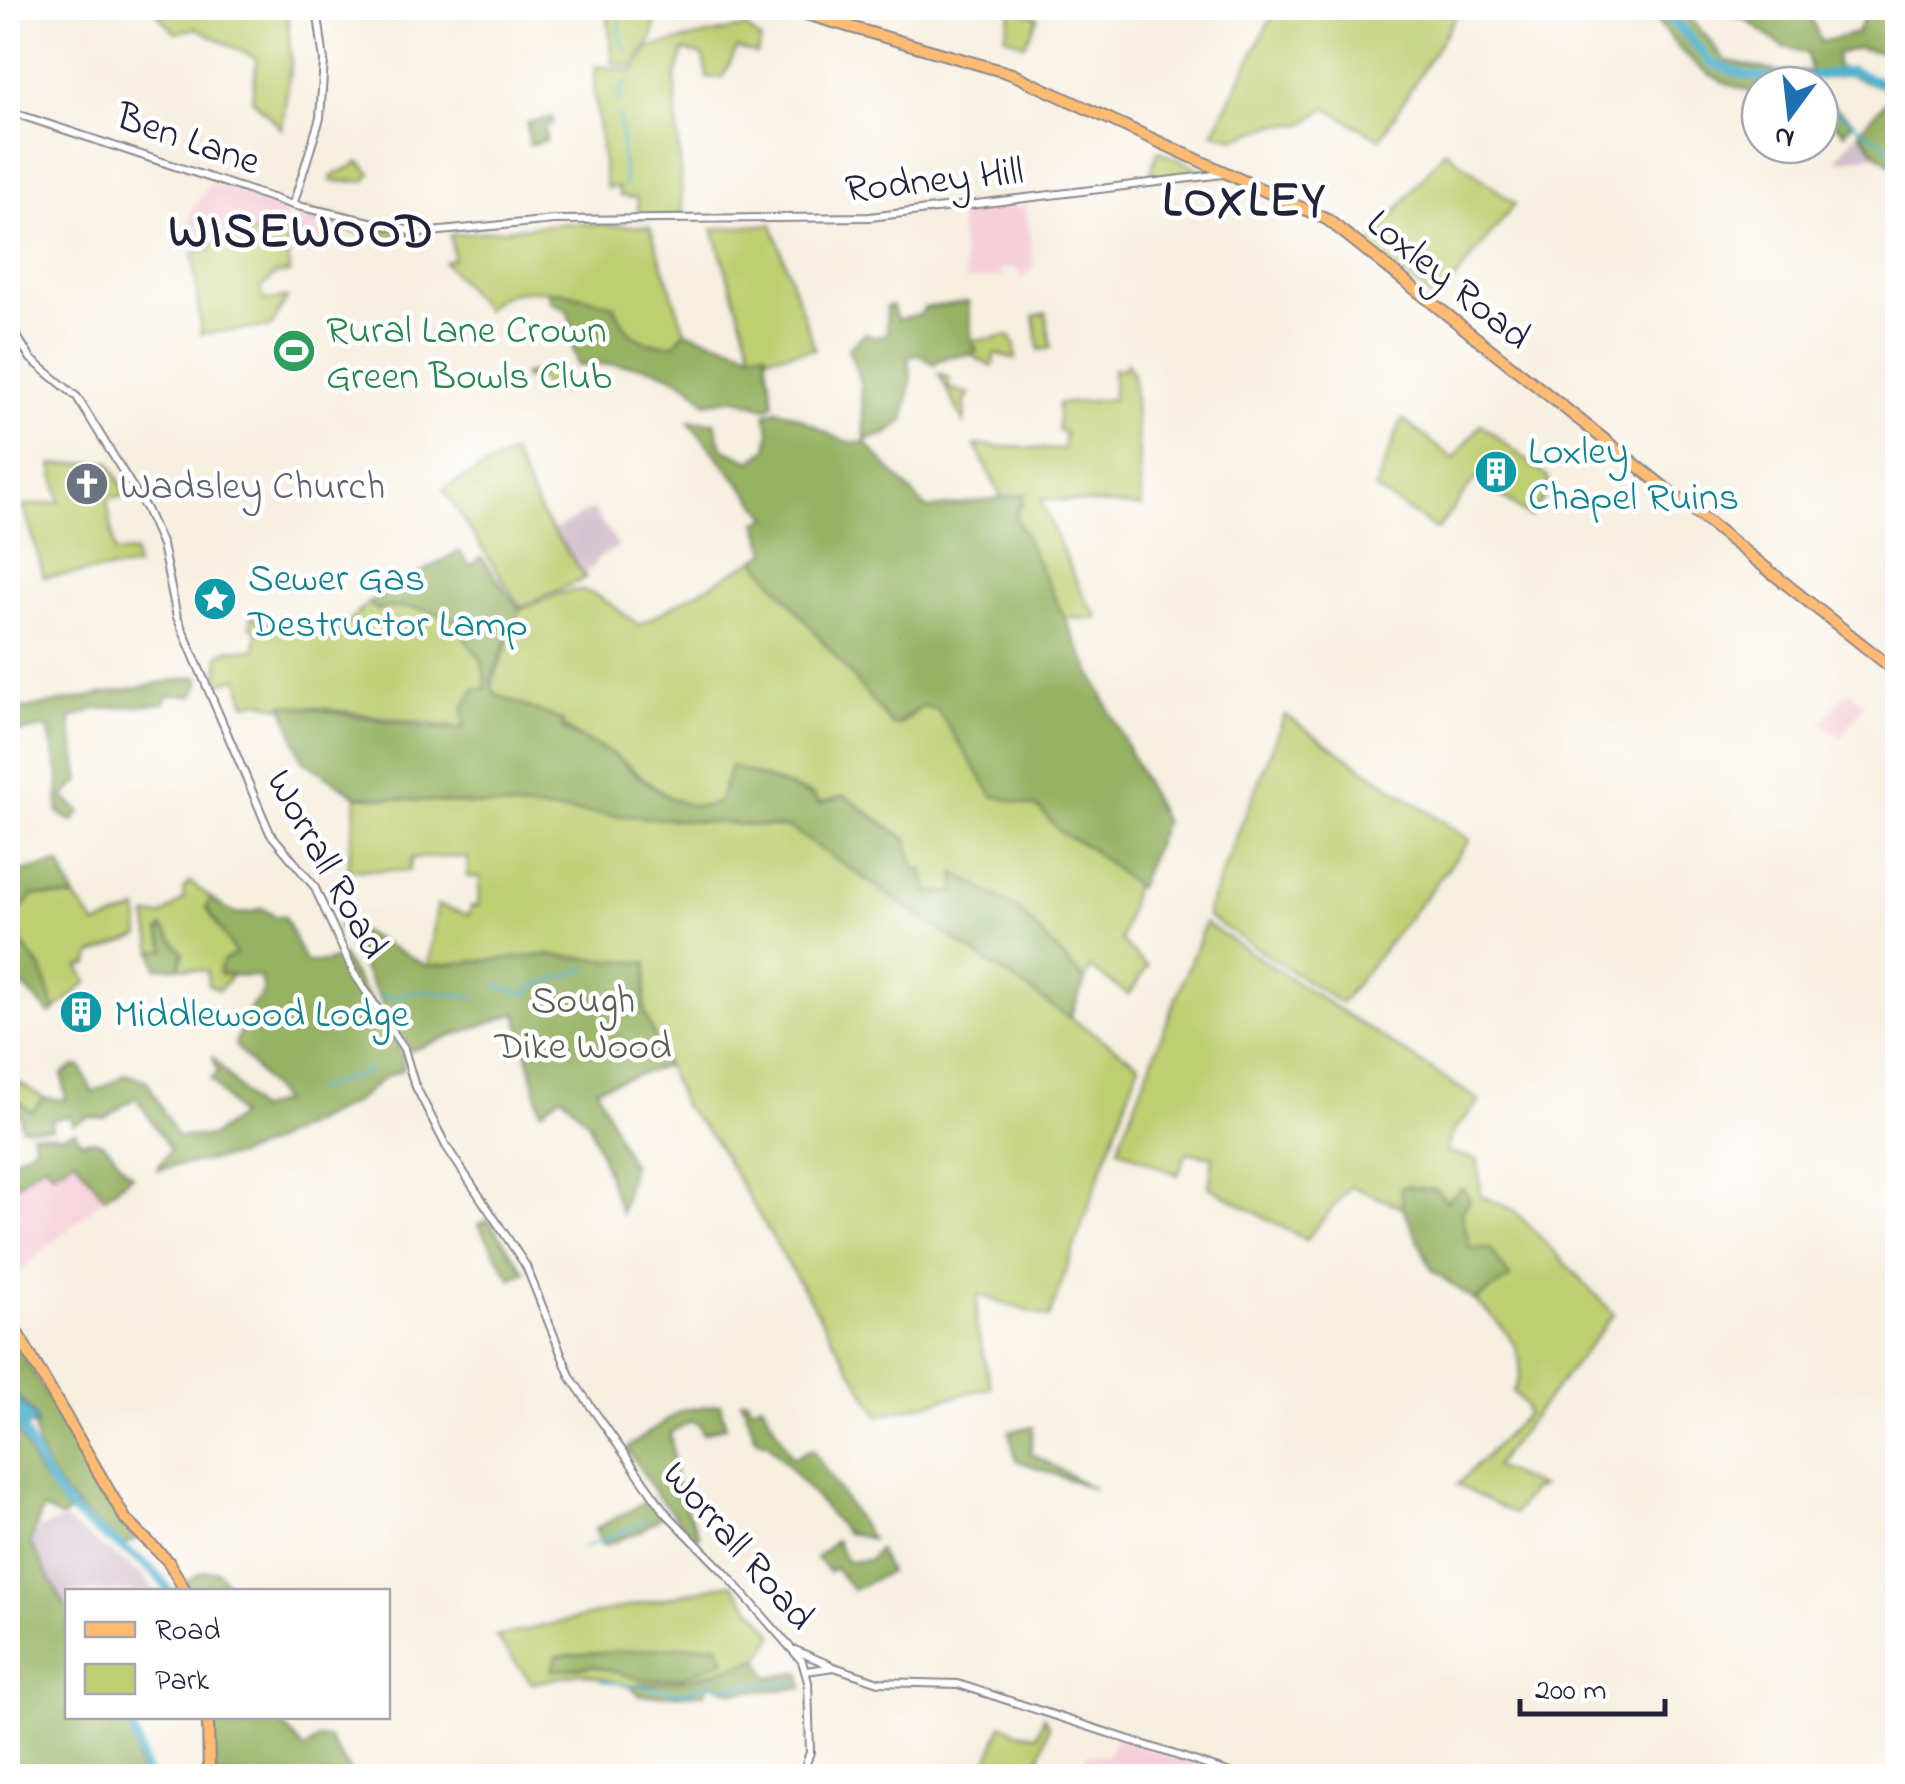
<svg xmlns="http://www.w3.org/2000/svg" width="1905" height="1784" viewBox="0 0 1905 1784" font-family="'Indie Flower',sans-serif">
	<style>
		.built { fill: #f6cfd9 }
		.industrial { fill: #d1bdcb }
		.green { fill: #becf72; stroke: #707856; stroke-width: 2.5 }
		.forest { fill: #96b264; stroke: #5c6a50; stroke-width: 2.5 }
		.water { fill: #50b3cf; stroke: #396a85; stroke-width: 2.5 }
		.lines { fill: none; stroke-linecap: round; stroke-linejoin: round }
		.stream { stroke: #50b3cf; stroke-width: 2.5 }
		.river { stroke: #50b3cf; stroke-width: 9 }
		.minor-casing { stroke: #8c888e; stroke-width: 10 }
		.major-casing { stroke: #8c888e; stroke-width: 14 }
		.minor { stroke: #fff; stroke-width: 6 }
		.major { stroke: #ffbb71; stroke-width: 10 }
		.rail { stroke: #22223b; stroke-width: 2.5 }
		.labels { text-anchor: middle; stroke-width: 9; stroke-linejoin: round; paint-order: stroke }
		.street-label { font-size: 40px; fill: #22223b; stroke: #fff }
		.leisure-label { font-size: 40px; fill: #27864d; stroke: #fff; text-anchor: start }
		.culture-label { font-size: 40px; fill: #0d838f; stroke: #fff; text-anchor: start }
		.worship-label { font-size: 40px; fill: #5b616d; stroke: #fff; text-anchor: start }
		.park-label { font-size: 40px; fill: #595f4e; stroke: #fff }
		.district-label { font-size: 50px; font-weight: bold; letter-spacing: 2.5px; fill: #22223b; stroke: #fff }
	</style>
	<rect width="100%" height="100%" fill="#fff"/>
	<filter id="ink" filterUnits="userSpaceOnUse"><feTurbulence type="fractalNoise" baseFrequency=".01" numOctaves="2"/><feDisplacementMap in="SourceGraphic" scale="20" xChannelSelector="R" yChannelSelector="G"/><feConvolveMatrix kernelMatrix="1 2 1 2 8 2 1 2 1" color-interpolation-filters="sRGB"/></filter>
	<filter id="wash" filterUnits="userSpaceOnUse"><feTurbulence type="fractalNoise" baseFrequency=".0048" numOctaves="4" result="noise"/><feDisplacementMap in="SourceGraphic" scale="40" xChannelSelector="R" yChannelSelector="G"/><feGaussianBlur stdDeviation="2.25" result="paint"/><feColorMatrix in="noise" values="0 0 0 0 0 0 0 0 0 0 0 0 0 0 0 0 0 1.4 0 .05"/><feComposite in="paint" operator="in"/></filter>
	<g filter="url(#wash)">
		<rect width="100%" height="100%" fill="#f7efe0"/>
		<g class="built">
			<polygon points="209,183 278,206 286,215 287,226 210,241 212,250 193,253 188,230 191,213"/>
			<polygon points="1026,206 1034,268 1023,278 1015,268 1001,269 1001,277 966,281 958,213"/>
			<polygon points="306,210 309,217 323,222 321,254 298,254 296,218"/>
			<polygon points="1848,691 1864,704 1841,737 1822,723"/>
			<polygon points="75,1159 105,1197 8,1281 8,1191 45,1163"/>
			<polygon points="1115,1739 1228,1776 1076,1776 1087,1754 1108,1755"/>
		</g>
		<g class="industrial">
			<polygon points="1859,131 1877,154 1841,161 1837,158"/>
			<polygon points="592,509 619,546 597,559 589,572 587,567 586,578 552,531"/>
			<polygon points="64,1520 141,1574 156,1591 68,1592 67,1609 30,1543 41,1527"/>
		</g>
		<g class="green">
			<polygon points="177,8 287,8 291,61 282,129 252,99 257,59 196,28 176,33 158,15"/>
			<polygon points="607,8 658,8 652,40 632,66 613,63"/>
			<polygon points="1012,8 1038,17 1025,45 1005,36"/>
			<polygon points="1276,8 1461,8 1380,139 1326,108 1304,124 1273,125 1236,138 1213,133"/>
			<polygon points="746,27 761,41 757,54 737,48 723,77 707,78 703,56 684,50 675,80 683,217 639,218 637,198 620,196 618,187 606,188 594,90 596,66 633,71 650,47"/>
			<polygon points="1158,150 1213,175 1149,178"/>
			<polygon points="1445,150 1515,204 1437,302 1368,247"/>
			<polygon points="360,162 371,173 365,181 332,182 331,177"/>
			<polygon points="306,210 419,234 418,238 354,232 309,217"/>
			<path d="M567,223L650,227L685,331L675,344C638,346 630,338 613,305C578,295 512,275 485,310L444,262L454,258L450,235Z"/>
			<polygon points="772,224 815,349 768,356 765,351 752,352 713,229"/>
			<polygon points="287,226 289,273 276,274 261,288 264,300 287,298 271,327 201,334 193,253 211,250 210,241"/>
			<polygon points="1046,313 1051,348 1039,350 1034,316"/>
			<polygon points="1009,336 1015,343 1016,359 996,354 992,367 971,355 977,350 972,341"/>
			<circle cx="294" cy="351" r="12"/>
			<path d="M1127,363L1133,374L1142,507L1041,499C1050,521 1083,605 1098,615L1097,619L1064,618L1014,515L1023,503L1001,497L975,445L1063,450L1065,433L1058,430V404L1113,399V369L1126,368Z"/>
			<polygon points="552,368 561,374 568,391 547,393 540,378 524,378 524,374"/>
			<polygon points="939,374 950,378 948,388 969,394 963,406 966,408 964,423"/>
			<polygon points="1402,419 1454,459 1481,424 1548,477 1550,489 1530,517 1476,478 1437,530 1375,489"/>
			<polygon points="512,453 541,514 586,578 521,607 443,489"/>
			<polygon points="110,462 127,496 107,499 115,553 134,552 136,567 44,577 24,506 60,502 52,465"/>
			<path d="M756,559L898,726L923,706L937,709L993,795L1039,808L1061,833L1088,847L1135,884L1121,941L1147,967L1129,995L1090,968L1085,981L1019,910L956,874L955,892L930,893L922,870L915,869L907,839L845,796L820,803L813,795L731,766L719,802C677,822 643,771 612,754C591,743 577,738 560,723C541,706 508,708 491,688L520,610C585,580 583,584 639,625Z"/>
			<path d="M368,603L378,610C404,602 441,611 463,626L466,641L482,660L486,688L480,691L464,728C404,723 344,708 283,705L285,709L260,701L246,704L238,678L218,683L219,654L230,649L255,650L257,630L250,627L251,616C262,624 276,626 289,630C330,640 339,633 368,603Z"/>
			<polygon points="1285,715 1470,840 1341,1003 1208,917 1207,911"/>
			<polygon points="357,796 790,828 1139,1064 1049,1318 978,1295 976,1325 991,1387 879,1416 714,1140 682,1104 644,1011 647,963 547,955 428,966 437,905 469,915 471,906 478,906 480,877 467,877 468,857 412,858 409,871 347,870"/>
			<polygon points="190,882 211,898 244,962 219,990 208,985 207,971 179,967 183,957 153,951 147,916 162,916 184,899 183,889"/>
			<polygon points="33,895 75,898 96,925 138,910 140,936 91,955 89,964 79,967 88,982 55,1010 42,969 8,927 8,898 21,909"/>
			<path d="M1205,923L1480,1101L1453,1132L1446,1152L1478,1160L1481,1196L1514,1210L1614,1314L1494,1467L1541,1487L1532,1490L1514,1514L1457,1485L1527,1414L1525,1404L1513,1392C1536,1355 1500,1323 1475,1301L1509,1277L1470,1248L1461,1212L1470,1200L1462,1188L1447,1201H1405L1403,1208L1351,1186L1306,1240L1209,1187L1213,1157L1187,1152L1178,1175L1118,1148Z"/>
			<polygon points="8,1076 44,1098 31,1112 8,1091"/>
			<polygon points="731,1583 775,1635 759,1659 687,1681 630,1686 581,1673 532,1683 496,1637"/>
			<polygon points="1044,1717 1049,1726 1035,1776 981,1776 1002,1724 1017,1732 1037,1735"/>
		</g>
		<g class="forest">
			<path d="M1650,8H1683L1726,61L1784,73L1811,71L1807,53L1782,46L1745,19L1709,8H1807L1821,42L1857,33L1867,8H1897V55L1857,48L1837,54L1836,67L1890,81L1884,88L1849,75L1794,82L1798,85H1760V94C1706,82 1678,55 1650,8Z"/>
			<polygon points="1897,89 1897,169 1877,154 1859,131"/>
			<polygon points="1820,97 1853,121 1845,133 1820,111"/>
			<polygon points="552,117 553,124 545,125 546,140 529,145 527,123"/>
			<path d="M559,291L613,305C629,338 639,346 675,344L685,331L752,352L765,351L774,404L765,408L736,398L706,403C673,362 628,362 578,366L572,345L578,342L567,310L551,302L548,293Z"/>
			<path d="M968,302L972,341L977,351C964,360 953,350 934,364L918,354L908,357L911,380L905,419L887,434L865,440L860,381L848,348L866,333L875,338L887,333L886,307L892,305L897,320L921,314L924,308Z"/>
			<path d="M776,410C807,414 836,448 865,442L927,509L1025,494L1015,516L1164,822L1138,888L1088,847L1061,833L1039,808L993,796L937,709L923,706L893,726L761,567L756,559L767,552L757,522L769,518L688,421L715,422L722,448L751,461L767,449L770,431L765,414Z"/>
			<path d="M459,551L470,566L481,557L520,610L490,681L495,694L563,721L562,728C579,741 601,745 617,758C643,779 682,819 719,802L731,766L812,796L819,804L844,796L907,840L915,869H922L930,893L955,892V873L1019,910L1085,981L1070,1018L790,828L357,796L302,760L283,704L432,728H464V706L474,689L486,688L482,660L466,641L463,626C441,611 404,602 378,610L368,603Z"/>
			<polygon points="198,676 200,683 194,696 167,695 165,704 95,709 70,719 80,781 63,797 81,812 73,822 58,812 59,775 48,728 8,733 8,712"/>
			<polygon points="60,864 75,898 34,895 21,910 8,898 8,874"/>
			<path d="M211,898C230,913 238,919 262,908L274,916H284L305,962H326L342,956C359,990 402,1033 404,1069L385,1077L355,1102L266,1145L237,1156L157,1169L170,1150L136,1097L105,1118L90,1117L72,1124L70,1116L51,1120L52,1129L21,1127L20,1115L8,1091L31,1112L44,1098L66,1100L62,1074L75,1066L81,1067L93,1093L126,1074L147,1081L177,1137L212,1136L239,1116L211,1079L218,1073L212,1056L257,1110L282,1101L235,1045L245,1015L264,991L260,977L219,974L222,961L236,954L206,907Z"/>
			<path d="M346,924L428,966L547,955L647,963L644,1011L666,1066L596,1088C610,1114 616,1139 632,1165L621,1213L589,1123L562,1095L541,1111L517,1013L410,1051L338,926Z"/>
			<polygon points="8,927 42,970 55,1010 50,1014 23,986 8,999 8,959 14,955"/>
			<polygon points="163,927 183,953 179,967 157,968 153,951 166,950 159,931"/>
			<path d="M75,1131L81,1142C112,1134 113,1162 132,1175L105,1197L75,1159L53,1172L44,1163L8,1190V1162L35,1146L32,1133L62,1136Z"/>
			<polygon points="1405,1186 1436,1190 1447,1201 1462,1188 1470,1200 1461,1212 1470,1248 1490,1248 1510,1278 1475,1301 1432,1270 1403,1208 1400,1189"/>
			<polygon points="489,1220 525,1272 511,1279 478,1224"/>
			<path d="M8,1329L120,1520L137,1539L123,1545C91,1522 61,1498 43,1461C27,1427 46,1419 8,1388Z"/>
			<polygon points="747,1399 750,1407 762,1403 792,1458 812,1449 871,1539 846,1533 769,1444 756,1439 741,1400"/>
			<path d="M720,1404L726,1426L703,1434L699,1424L691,1421L670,1433C674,1450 672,1466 676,1482C680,1502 693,1518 699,1536L694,1538L656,1494L627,1448L682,1410Z"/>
			<polygon points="8,1410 39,1474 69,1513 61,1518 43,1509 30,1543 67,1609 68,1716 129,1717 140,1776 8,1776"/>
			<polygon points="1033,1427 1031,1453 1094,1489 1016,1460 1009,1431"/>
			<polygon points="651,1499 663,1515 641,1531 603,1546 595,1529"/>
			<polygon points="836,1540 846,1562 869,1560 878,1549 889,1572 853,1590 835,1568 829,1572 816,1558"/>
			<polygon points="204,1571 217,1571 233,1591 190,1591 185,1582"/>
			<polygon points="717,1644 725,1660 684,1677 643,1680 593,1666 551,1671 557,1656"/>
			<polygon points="759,1659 768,1677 801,1673 803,1688 734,1692 710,1683 705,1693 640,1696 630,1686 687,1680"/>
			<polygon points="213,1717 283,1717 279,1721 305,1750 319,1738 329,1739 353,1776 215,1776"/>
		</g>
		<polygon class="water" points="8,1388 33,1414 37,1425 19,1427 8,1411"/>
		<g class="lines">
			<g class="stream">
				<polyline points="620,8 619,37 626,50"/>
				<polyline points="1653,8 1705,56"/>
				<polyline points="1747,76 1777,85"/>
				<polyline points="1895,88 1898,113"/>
				<polyline points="1820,101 1881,141 1898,162"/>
				<polyline points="619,102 620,90 628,82"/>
				<polyline points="619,113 625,186"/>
				<polyline points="497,986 528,994 535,986 588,968"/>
				<polyline points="380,995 394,998 416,990 475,997"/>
				<polyline points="314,1090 369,1071"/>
				<polyline points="583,1548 647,1521"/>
				<polyline points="601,1681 682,1692 714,1682 723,1687 795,1682"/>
			</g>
			<g class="river">
				<polyline points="1665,8 1711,63 1747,76 1790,79 1851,71 1898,89"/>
				<path d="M8,1396C27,1437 44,1486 79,1517C106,1542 152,1559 169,1592"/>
				<polyline points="129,1716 147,1776"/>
			</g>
		</g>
	</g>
	<g filter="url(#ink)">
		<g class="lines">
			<g class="minor-casing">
				<g id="minor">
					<polyline points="8,111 293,205 420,233 554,220 870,217 1223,174"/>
					<polyline points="293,205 320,118 324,61 317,8"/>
					<polyline points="8,322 31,359 77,397 146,509 162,545 177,617 270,833 314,886 354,973 404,1049 414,1083 446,1146 526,1266 571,1378 665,1512 726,1574 802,1661 808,1682 810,1752 802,1776"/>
					<polyline points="795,1650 830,1665"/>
					<polyline points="806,1671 834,1667 879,1682 958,1684 1240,1776"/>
				</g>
			</g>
			<g class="major-casing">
				<g id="major">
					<polyline points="785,8 1012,74 1328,220 1898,673"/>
					<polyline points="8,1317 126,1520 168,1561 186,1592"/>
					<polyline points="208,1716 209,1776"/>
				</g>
			</g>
			<use href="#minor" class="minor"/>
			<use href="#major" class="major"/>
			<polyline class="rail" points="8,1746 22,1776"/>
		</g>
	</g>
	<defs>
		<g id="stadium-disc" transform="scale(2.25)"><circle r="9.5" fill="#2e9e5b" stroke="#fff"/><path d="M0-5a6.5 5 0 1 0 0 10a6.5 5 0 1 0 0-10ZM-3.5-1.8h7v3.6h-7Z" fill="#fff"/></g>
		<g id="building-disc" transform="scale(2.25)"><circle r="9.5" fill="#0f9aa8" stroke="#fff"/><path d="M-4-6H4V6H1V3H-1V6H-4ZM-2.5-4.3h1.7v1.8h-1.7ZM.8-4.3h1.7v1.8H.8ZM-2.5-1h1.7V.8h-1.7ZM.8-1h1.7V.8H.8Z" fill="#fff"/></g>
		<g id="church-disc" transform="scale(2.25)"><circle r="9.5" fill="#6b7280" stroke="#fff"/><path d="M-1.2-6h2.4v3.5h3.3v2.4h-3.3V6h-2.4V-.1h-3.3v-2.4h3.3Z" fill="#fff"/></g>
		<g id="sight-disc" transform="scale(2.25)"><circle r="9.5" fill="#0f9aa8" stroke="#fff"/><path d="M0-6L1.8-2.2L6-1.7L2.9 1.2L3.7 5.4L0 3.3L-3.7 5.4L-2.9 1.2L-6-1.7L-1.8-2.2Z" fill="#fff"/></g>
	</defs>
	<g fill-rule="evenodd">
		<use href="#stadium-disc" x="294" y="351"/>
		<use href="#building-disc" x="1496" y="472"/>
		<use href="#church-disc" x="87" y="484"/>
		<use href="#sight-disc" x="215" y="599"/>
		<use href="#building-disc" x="81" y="1012"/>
	</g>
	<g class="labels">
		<g class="street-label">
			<text transform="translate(189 137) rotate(19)" y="14">Ben Lane</text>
			<text transform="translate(934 178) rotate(-6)" y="14">Rodney Hill</text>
			<text transform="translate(1450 278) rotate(39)" y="14">Loxley Road</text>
			<text transform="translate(329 863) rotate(61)" y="14">Worrall Road</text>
			<text transform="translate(740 1544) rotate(49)" y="14">Worrall Road</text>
		</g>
		<g class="leisure-label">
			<text x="326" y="342">Rural Lane Crown<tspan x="326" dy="46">Green Bowls Club</tspan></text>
		</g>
		<g class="culture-label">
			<text x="1528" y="463">Loxley<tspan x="1528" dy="46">Chapel Ruins</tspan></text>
			<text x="248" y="590">Sewer Gas<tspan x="248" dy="46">Destructor Lamp</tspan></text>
			<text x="114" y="1026">Middlewood Lodge</text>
		</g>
		<g class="worship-label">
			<text x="120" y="498">Wadsley Church</text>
		</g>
		<g class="park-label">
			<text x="583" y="1012">Sough<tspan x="583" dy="46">Dike Wood</tspan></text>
		</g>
		<g class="district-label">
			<text x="1245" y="215">LOXLEY</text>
			<text x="302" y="246">WISEWOOD</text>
		</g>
	</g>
	<rect width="1905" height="1784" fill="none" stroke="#fff" stroke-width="40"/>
	<rect x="65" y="1589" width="325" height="130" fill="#ffffff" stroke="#a7a7b1" stroke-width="2.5"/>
	<rect x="85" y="1622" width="50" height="15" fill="#ffbb71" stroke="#a7a7b1" stroke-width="2.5"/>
	<text x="155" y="1639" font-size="30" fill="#22223b">Road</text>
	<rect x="85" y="1664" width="50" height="30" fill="#becf72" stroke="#a7a7b1" stroke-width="2.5"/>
	<text x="155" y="1689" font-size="30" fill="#22223b">Park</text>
	<g transform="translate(1790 115) rotate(195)"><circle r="48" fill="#ffffff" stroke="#a7a7b1" stroke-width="2.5"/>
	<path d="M0-8L18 38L0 25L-18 38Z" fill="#1f6fb2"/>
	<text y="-15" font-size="28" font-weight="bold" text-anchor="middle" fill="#22223b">N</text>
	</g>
	<path d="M1520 1699v15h145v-15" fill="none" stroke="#22223b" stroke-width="5"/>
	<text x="1535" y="1699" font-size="30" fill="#22223b" stroke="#ffffff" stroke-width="8" paint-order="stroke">200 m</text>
</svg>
